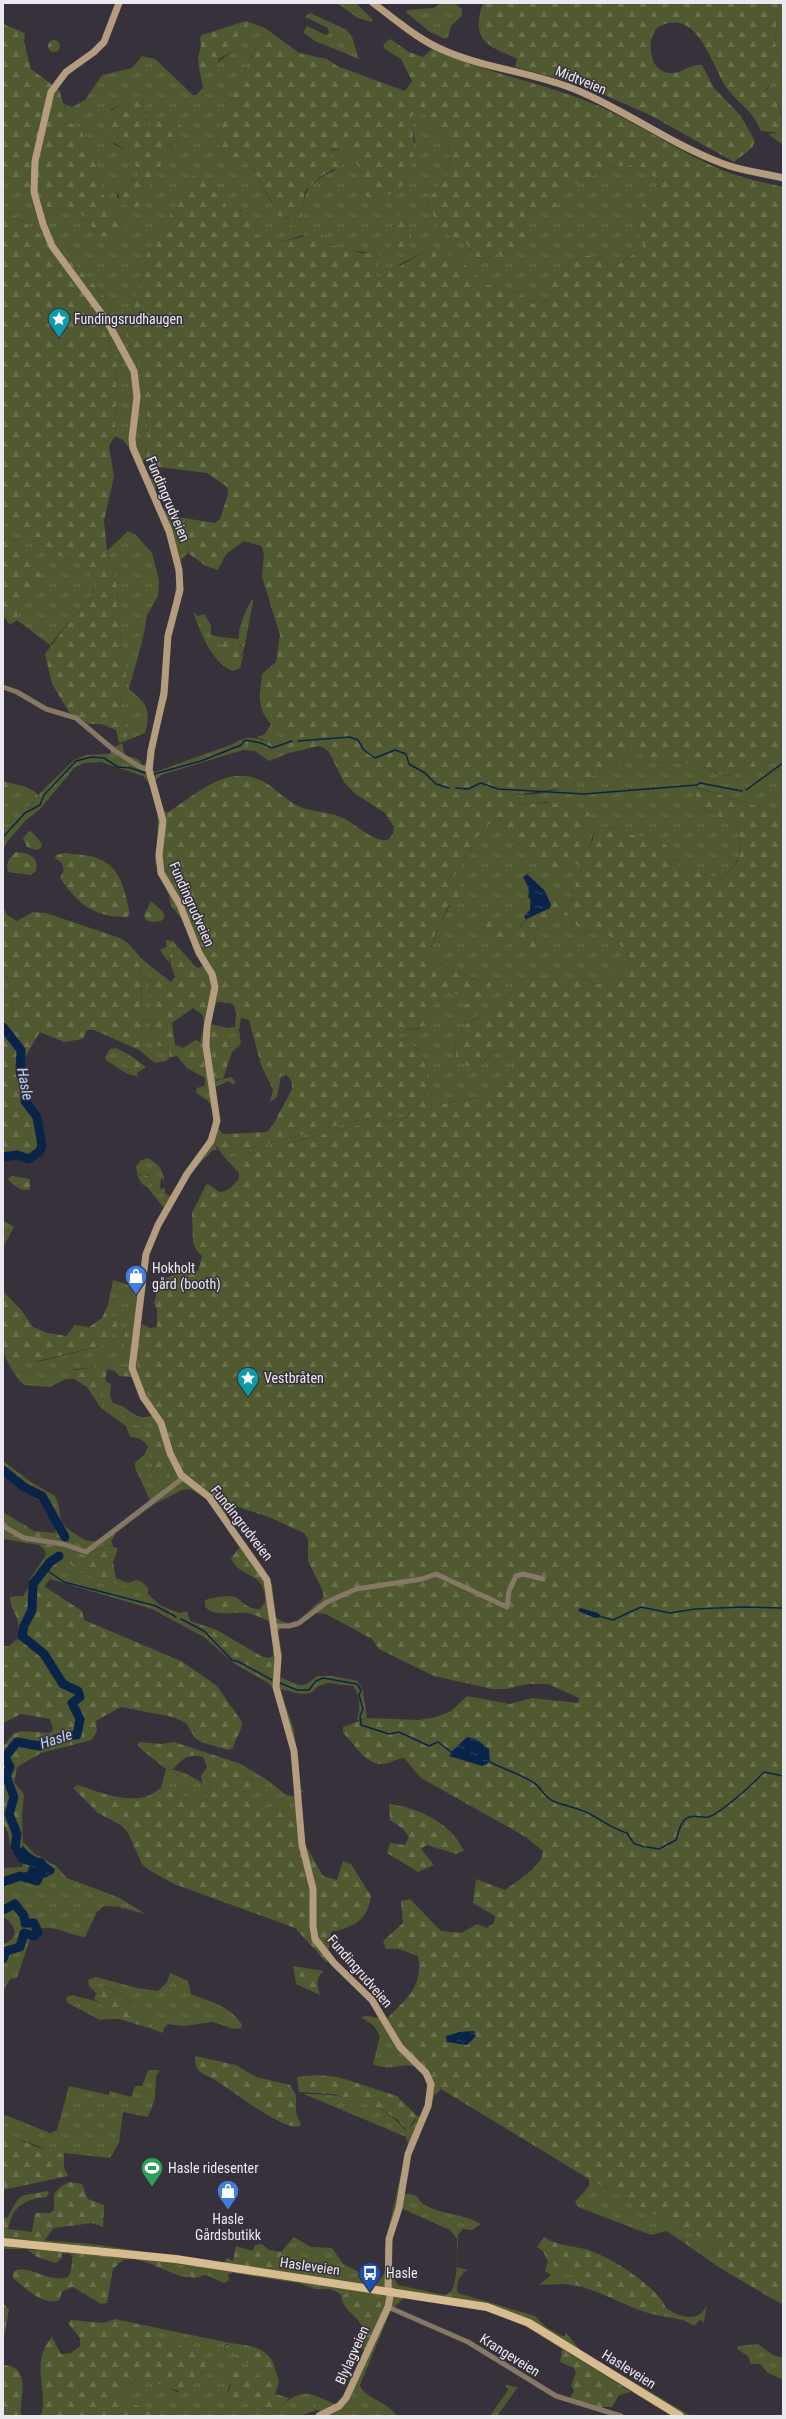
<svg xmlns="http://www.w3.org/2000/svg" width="786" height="2419" viewBox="0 0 786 2419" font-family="'Roboto Condensed',sans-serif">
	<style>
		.grass { fill: url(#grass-tufts); fill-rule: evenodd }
		.forest { fill: url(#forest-firs); fill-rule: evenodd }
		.water { fill: url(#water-ripples) }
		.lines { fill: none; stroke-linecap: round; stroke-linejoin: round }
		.stream { stroke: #0a2449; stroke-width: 1.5 }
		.river { stroke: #0a2449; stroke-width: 9 }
		.street { stroke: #867864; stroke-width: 5 }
		.secondary { stroke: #b49d7e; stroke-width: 7 }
		.primary { stroke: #d8bb91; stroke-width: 8 }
		.labels { text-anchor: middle; stroke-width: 3; stroke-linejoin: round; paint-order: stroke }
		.street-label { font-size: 14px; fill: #ece8ef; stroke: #37313b }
		.poi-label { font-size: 14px; fill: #ece8ef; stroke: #37313b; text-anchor: start }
		.water-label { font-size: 15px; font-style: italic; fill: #b8d3fc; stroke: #37313b }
	</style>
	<defs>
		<pattern id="grass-tufts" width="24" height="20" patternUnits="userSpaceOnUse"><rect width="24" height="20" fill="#515930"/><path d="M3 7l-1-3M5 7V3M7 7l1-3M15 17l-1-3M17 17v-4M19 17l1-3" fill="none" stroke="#6a714e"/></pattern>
		<pattern id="forest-firs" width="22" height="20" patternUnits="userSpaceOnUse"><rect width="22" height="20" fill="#515930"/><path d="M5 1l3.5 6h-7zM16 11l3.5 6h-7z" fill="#6a714e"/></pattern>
		<pattern id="water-ripples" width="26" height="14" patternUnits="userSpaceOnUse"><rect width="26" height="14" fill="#0a2449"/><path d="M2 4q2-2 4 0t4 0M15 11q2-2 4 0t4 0" fill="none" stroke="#2e4464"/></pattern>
	</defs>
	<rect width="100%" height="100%" fill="#37313b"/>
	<g class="grass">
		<polygon points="337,3 356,3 373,20 372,22 358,18"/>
		<polygon points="443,3 454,3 462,9 462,16 451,26 448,37 445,39 430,32 406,12 407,10 433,8"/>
		<polygon points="778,3 783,3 783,67 775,46"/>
		<polygon points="310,13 347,30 352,37 359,59 315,41 303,32 307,26 326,35 329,34 328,28 305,17"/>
		<path d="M248,22L265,28L224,114L216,142L227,155L248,161L272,203L294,226L300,223C305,191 304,185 335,170L330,159L332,150L342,149C357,160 364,171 362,191L415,142L411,117L420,108L448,143L450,172L427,201L440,231L467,244L472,256L483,259L498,253L503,261L525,229L527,207L558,211L553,195L608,168L635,164L656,178L661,194L644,203L637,216L643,248L612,268L598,256H580L545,278L553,296L538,307L518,293L486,284L463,263L423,252C407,261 392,267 379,280L375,273L380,260L378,253C352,253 328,245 303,235L282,242L256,235L241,210L227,208L216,189L147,254L126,335L140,369L148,420L146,458L141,462L147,475L157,483L155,492L162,508L171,516L172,526L185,540L188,553L181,560L182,587L170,638L168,695L156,741L153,770L155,772L233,744L239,748L247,744L257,745L259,748C266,750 286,752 289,753L269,761L255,751L243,750L161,775L155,781L164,811L167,813L166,872L174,865L188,872L190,886L182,902L216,976L217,1002L210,1019L216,1081L231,1077L235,1081L234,1085L228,1081L215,1087L218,1128L223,1134L215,1144L217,1150H213L190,1173L154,1238L144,1269L140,1334L165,1425L205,1489L213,1499L228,1504L225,1509L228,1519L265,1570L272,1585L276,1617C291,1630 301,1619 313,1607C317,1604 321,1601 324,1596L326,1614L315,1613L297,1627L281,1628L278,1632L282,1653L279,1677C298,1683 300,1692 317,1676H333L358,1681L363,1691L367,1718L357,1720C360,1709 361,1696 353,1686L328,1683L318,1686L311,1693L300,1694L280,1689L294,1730L301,1789L304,1792L296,1794L292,1755L274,1689L270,1684L235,1664L204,1637L152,1609L50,1579L46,1584H41L39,1581L53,1563L67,1560L78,1572L127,1586L128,1583L136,1580L142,1582L148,1588V1594L161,1606L160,1610L198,1631L210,1633L230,1656L273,1678V1641L267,1589L207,1499L190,1489L182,1490L153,1505L116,1533L111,1541L113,1546L105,1545L86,1556L75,1551L68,1537L55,1533L56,1529L42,1503L3,1472V1461L31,1482L55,1496C65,1515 52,1520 77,1535C84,1540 88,1542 97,1541L145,1506L150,1500L135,1468V1463L144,1455L148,1447L151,1452L150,1461L154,1465L149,1477L173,1467L152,1430L134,1425L110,1408L108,1413L101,1408L105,1381L111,1384L110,1396L113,1403C132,1407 134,1423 153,1415L130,1368L109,1366L101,1363L90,1368L73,1369L74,1379H66L50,1387L25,1385C17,1381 3,1356 3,1348L11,1356L18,1359L26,1358L38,1362L108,1344L111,1304L108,1305L113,1280L138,1288L143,1253L164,1208L147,1187L150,1178L149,1175L140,1174L138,1177L136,1167L140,1161L147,1158C157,1162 164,1170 164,1181L161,1178L160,1189L165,1188V1193L169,1196L172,1195C186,1173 224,1131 210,1104C208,1099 200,1097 196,1092L197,1088L204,1086L205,1083L204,1044L200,1041L210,1006L212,983L182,919L171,906L169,896L155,862C157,836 164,797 143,776L101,762L84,763L75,767L40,809L25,821L7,842L3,850V787C13,788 34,788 35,801L27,808H31L39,797L38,795L74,760L86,755L110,754L111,749L122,743C125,763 130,753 139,760C140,761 141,764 143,765L146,763L159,700L177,578L170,542L128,446L123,440L115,436L117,365L106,334L111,305L93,283L56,246L3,207V174L48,207L80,212L99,236L122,217L102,193L96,163L70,123L64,104L72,107L85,100L102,75L132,68L142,56L155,59L193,95H196L203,88L199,67L206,71L233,51L238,36L247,28ZM120,105L145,111L148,125L180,138L164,160L137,208L117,197V187L122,182L137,180L139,172L125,150L114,144L111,109Z"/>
		<polygon points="774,79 783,79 783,118 777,102 764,93"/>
		<polygon points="783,121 783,145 768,134 778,133"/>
		<path d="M3,514C23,523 35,541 54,553C62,558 74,560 84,562L95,585L89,603L71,619L50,645L17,620V612L42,582L15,541L3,535Z"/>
		<path d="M128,531L136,535L152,553L159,580L158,596L147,615L143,638L129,689C148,705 151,709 145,733L128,740L120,702L127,681L118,615L117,586L107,551Z"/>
		<path d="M252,599L253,602L244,649C231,639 245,612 252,599Z"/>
		<path d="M193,612L198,616L204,614L211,625V635L221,637L222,647L240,658L244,653L240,668L233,671C211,663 201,632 193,612Z"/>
		<path d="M271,724L281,728L287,734C276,745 271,743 257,737L265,734Z"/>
		<path d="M631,744L651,762L693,763L725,776L783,758V807L771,810L695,787L699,807L736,825C742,851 743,864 719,879L674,864L673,851L664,843L600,826L594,829L590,847L581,835L589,812L546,802L518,805L514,795L537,794L565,788L621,763Z"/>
		<path d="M500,818L510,839L533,853L542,865L578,864L581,868L570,901L565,904L557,896L550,885L529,872L523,877L530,892V910L524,916L526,919L520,926L539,954L534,937L535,931L564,915H568C571,919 574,924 578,927C586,933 594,931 602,933C612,935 626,949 629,958L626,966L605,984H596L582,978L517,983L511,993L492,1011L467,1023L455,1042L456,1057L481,1065L492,1053L503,1050C520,1062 509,1080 498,1093L432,1106C418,1092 436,1067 416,1048C412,1044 405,1042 400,1038V1034C407,1027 419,1031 426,1025C432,1021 428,1016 430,1011C434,1002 443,995 451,991L479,1001L483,983C467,973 441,970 429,955C436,930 446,909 461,888L454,877L484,827Z"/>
		<path d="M166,940L173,941L178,947C170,951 169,955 169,963L160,950L166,947Z"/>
		<polygon points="140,957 149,965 151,1040 157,1046 166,1047 170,1057 166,1061 155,1063 139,1050 143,1038"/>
		<polygon points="3,967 6,969 14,1013 10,1023 3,1019"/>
		<polygon points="236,1014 241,1018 239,1030 241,1044 232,1052 228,1040 228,1028 235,1027"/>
		<polygon points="116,1048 130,1055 125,1058 130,1069 126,1073 107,1061 105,1057 110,1049"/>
		<polygon points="261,1065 272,1066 275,1076 277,1072 280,1071 286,1075 281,1077 277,1097 270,1102 273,1090"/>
		<polygon points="412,1111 406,1118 349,1127 227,1160 223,1155 347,1123"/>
		<polygon points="3,1220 14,1227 3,1247"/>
		<polygon points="17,1639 17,1652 11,1663 3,1665 3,1646 9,1646"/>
		<path d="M166,1769C181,1769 198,1779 209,1789L206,1799L199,1802L161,1788Z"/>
		<polygon points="249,1769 266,1779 285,1794 295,1797 297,1821 284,1813 240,1795 254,1784 247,1777"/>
		<path d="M23,1842L35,1854L56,1866L67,1878L120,1898L145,1914L119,1907L104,1906L97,1912L85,1937C68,1936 42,1916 30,1939L17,1978L10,1979L3,1992V1944C20,1939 17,1925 3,1917V1868L22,1867L23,1862L16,1855L19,1852L30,1862L27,1873L32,1880L48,1877L51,1866L28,1853L23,1846Z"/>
		<path d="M170,1973L188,1981L191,1994C211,2002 231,2006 242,2025L241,2028L234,2029L213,2022L183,2026L168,2024L164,2028L163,2033L149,2028C139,2005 126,1996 104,1986L96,1993L89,1986L88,1980L96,1977L137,1988L158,1991L167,1982Z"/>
		<path d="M73,1995C90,2002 104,1996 108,2019L100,2020L68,2003L66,1999L68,1996Z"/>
		<path d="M368,2016L387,2019L415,2066C400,2063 391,2072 373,2064L380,2036L374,2026L361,2017Z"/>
		<polygon points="148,2070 160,2070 156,2076 155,2099 148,2117 123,2112 119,2143 110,2158 64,2153 53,2154 36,2145 3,2134 3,2114 50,2133 57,2130 69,2086 109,2095 110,2091 131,2097 135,2086 142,2086"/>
		<path d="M421,2071L441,2089L434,2096L432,2106L410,2158L404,2194C421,2193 416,2201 427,2206C445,2215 464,2214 481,2224L472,2230L463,2229L458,2235L457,2267L468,2270C460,2274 455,2284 458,2293L535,2316L546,2327L562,2336H565L566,2333L568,2335L580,2350L691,2416H671L523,2325L480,2309L404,2298L391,2310L360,2385C361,2396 388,2402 397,2416H316L334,2407L345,2398L378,2324L345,2293L341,2295C330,2286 327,2290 316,2289C310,2288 304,2284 298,2283C276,2280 255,2276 233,2273L228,2274L229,2280L224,2283L206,2275L207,2270L153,2261L149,2263L133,2259L123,2260L122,2257L74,2252L72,2256L68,2253L62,2254V2251L45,2249H3V2237L91,2244L216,2262H225L227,2258L233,2261L291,2271L281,2252L294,2237L311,2247L332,2248L343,2264L372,2279H380L386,2271L385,2250L388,2231L408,2143L406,2137L304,2094C339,2093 384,2101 405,2130L413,2125L417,2116H422C427,2100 430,2086 421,2071ZM401,2208L450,2230L457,2239C457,2253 458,2277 452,2290C450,2293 447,2294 444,2295L398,2285C383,2263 394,2232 401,2208Z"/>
		<polygon points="589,2179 687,2232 718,2243 716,2250 684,2238 683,2242 666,2231 651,2235 578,2207 575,2202 589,2186"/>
		<polygon points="548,2262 573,2276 562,2284 539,2285 551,2275 545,2271"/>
		<polygon points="168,2266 194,2278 180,2276 158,2267"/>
		<path d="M707,2305L703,2325V2321L700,2320L694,2326L683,2320L662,2316L666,2308C680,2318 699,2323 707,2305Z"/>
		<path d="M138,2324L230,2343L225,2345L224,2350L229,2348L238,2350L241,2355L235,2359L277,2374L279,2382L235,2369L228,2390L232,2399L246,2401L274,2413C284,2402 298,2390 314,2395L317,2410L299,2416H162L125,2400L123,2396L136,2378H146L177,2392L191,2385L203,2372Z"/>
		<polygon points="758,2344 773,2355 783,2358 783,2380 768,2373 760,2364 751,2364 748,2356 737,2349 738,2346"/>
		<polygon points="505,2385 518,2387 497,2416 490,2416 508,2390"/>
	</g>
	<g class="forest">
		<path d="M484,3H778L775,46L783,67V79H774L764,92L777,102L783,121L778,133L761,131C752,110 743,108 729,91C712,70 700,7 660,26C651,31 650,44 651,53C652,62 657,69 665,72C679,77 687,64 702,65L714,88L740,115L755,141L752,148L734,162L650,115L582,85L515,67L517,59C499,50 476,45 479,21C480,14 480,9 484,3Z"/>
		<polygon points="246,21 248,22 247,28 238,36 233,51 219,59 215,72 206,71 199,67 198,57 201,46 200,38 202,35"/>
		<polygon points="3,24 25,33 24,42 31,69 59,90 70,123 79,127 96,163 102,193 122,217 129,218 126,232 120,238 99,236 80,212 48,207 3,174"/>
		<path d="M265,28L299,53L327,59L337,66L405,91L412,81L401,59L385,49L383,45L390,39L409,52L423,57L433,48C486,74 546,83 601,107C642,126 680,152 722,170C741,178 763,182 783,187V758L725,776L693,763L651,762L631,745L621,763L565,788L514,795L519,805C543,802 566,801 590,812L581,835L590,847L593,838L594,829L600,826L664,843L673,851L674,864L719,879C744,864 742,851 736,825L699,807L694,787L771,810L783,807V2305L720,2268L683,2242L684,2238L716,2250L717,2243L687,2232L589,2179L441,2089L415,2066L387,2019C407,1997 423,1988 418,1956L399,1949H386L383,1941L403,1923L401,1901L410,1899L441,1931L461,1933L477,1924L487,1928L494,1923L495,1916L473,1903L476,1879L505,1890C517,1881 543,1866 543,1851L526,1837L421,1778L404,1758C397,1758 390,1764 383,1764C365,1765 355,1744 343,1733V1727L367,1718L419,1720L436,1717L451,1711L467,1696L510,1704L532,1698L578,1703L579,1698L548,1684H527L507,1689H492L434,1676L379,1649L372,1639L326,1614L323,1592L308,1561V1539L304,1533L269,1517L213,1499L185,1472L176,1458L161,1417L139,1379L136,1352L142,1324L150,1328L157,1327V1309L154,1303L160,1280L190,1270L198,1271L202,1256L197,1251L193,1243L192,1213L206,1185L208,1184C211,1185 213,1188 216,1190C224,1196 235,1185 239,1178V1173L227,1160L349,1127L406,1118L412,1112L347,1123L223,1155L215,1144L223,1134L267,1132L274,1123L292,1089C293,1079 288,1076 280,1071L272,1077L270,1075L272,1066L261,1065L249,1020L239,1017C229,1004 243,1004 217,1002L216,976L181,902L190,886L188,872L174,865L165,872L162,853L167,813C196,795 229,761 266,783C277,790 286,800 298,806C312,813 331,811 345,819C358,826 373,842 388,840L393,834L394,827L385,813L354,793L344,782L329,752L324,748L319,746L289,753C286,752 266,750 259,748L257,745L247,744L235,749L233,744C258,726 266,754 287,734C283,730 275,728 271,724C256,708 260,694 262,674L276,662L280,635L262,577L264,553L261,546L244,541L226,554L218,570L206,566L188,553L185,540L172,526L171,516L215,523L220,519L228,494L227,487L207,473L159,467L146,458L148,420L140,369L126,335L147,254L198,168L216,189L227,207C245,210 254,217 256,235L282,242L321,232L327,244L361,253H379L380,260L375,273L379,280L392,267L400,266L423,252L441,250L463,263L486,284L518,293L538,307L553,296L544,278L580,256H598L612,268L643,248L637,216L644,203L661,194L656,178L635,164L608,168L553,195L558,211L555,216L527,207L525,229L529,237L503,261L498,253L483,259L472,256L467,244L440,231L427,201L450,172L448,143L420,108L411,117C417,156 417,195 369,200L362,191C364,171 357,160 342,149H332L330,159L339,160L343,164L320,177L305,191L300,223L294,226L285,216L272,215V202L248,161L227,155L216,142L224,114ZM500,818L510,839L533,853L542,865L555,873L569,865L578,864L581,868L570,901L565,903L557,896L550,885L529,872L528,875L544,890L550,908C518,922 515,922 527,957L536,958L539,954L534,937L535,931L564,915H568C571,919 574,924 578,927C586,933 594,931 602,933C612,935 626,949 629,958L626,966L605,984H596L582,978L528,976L517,983L511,993L492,1011L467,1023L455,1042L456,1057L467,1066L481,1065L492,1053L503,1050C520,1062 509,1080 498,1093L432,1106C418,1092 436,1067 416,1048C412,1044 405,1042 400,1038V1034C408,1026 422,1031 430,1022C430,1007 438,997 451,992L479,1001L494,982L491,977L483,983C466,973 441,970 429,955L435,935L448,906L460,902L462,888L454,877L484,827Z"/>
		<circle cx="54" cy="46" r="6"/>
		<path d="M143,95L149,99L145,111L148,125H151L154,120L172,119L181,125L180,138L164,160L138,208C124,208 117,200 117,187L122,182L137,180L139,172L125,150L106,136C102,118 104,114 120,105C128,100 132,97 143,95Z"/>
		<path d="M3,207L56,246L93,283L111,305L106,334L117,365L115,436L109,446L114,476L104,521L107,551L117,586L118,615L127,681L120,702L128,740L119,743L116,730L101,724H89L69,712L52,684L45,654L71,619L89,603L95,585L84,563C75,560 62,558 54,553C35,541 23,523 3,514Z"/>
		<polygon points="400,212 407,214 412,241 407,247 396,250 389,247"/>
		<polygon points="3,535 15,541 37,564 42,582 17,612 17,620 10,625 3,616"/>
		<polygon points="221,637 239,639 240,646 244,649 240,658 235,660 222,656 218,651 222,647"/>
		<path d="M3,781C15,785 40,786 39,802L25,811L35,801V798L24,790L3,788Z"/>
		<polygon points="29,831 32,832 42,844 41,848 37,850 27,847 23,838"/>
		<path d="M16,852C29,853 39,857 36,871L31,875L8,872C6,862 8,859 16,852Z"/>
		<path d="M65,853C76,855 90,854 99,859C122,868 125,893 130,914L127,917C93,917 78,904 60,878L64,870L62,863L55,858L56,855Z"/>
		<polygon points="151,901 163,912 165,917 161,921 152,922 146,920 144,915"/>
		<polygon points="3,906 7,915 17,921 33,912 46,913 120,938 128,943 140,957 143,1038 139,1050 94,1030 87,1030 83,1039 64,1042 40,1032 27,1054 20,1073 25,1086 25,1101 37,1117 42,1146 39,1152 29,1159 17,1155 3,1160 3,1019 10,1023 14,1013 6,969 3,967"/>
		<polygon points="496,919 497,922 508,928 510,945 506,947 501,937 488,935 481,928 484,920"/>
		<path d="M178,947L197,968L204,966C216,984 212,1005 204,1024L203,1015L193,1008L172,1023L175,1045L183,1048L196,1040L204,1044L205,1078L187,1068L177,1056L170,1057L166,1047L153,1045L151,1040L149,965L171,982L175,977C172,965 163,955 178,947Z"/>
		<circle cx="468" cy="1011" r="7"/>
		<polygon points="210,1024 228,1028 228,1040 232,1052 223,1079 213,1080 209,1057"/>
		<polygon points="130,1055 146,1067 137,1073 138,1077 126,1073 130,1069 125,1062 125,1058"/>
		<polygon points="143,1173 151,1178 147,1187 142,1184 138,1177"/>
		<path d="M11,1176L30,1179V1189C22,1193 13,1185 8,1179Z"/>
		<path d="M3,1291L22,1311L33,1327L48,1333L66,1336L75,1325L89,1327L102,1318L108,1305L111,1304L113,1306L112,1315L118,1323L108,1344L34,1362C26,1358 19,1361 12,1357C8,1355 6,1350 3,1348Z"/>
		<polygon points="137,1311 131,1350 125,1347 123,1341 128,1321"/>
		<polygon points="101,1363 109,1366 130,1368 133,1377 119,1376 115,1371 107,1369 101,1408 87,1387 74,1379 73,1370 90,1368"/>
		<path d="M114,1407L134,1425L152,1430L158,1426L174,1467L168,1469L170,1479L165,1484L152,1481L149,1477L154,1465L150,1461C151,1446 145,1438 130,1437L126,1426L108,1413L110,1408Z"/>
		<path d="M3,1512L34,1531L55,1533L68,1537L75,1551L86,1556L105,1545L118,1548L113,1562L116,1578L128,1583V1587L78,1572L67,1560L53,1563L39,1581L41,1584H46L45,1587L82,1611L84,1620L183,1662L217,1686L242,1722C243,1729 235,1739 233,1748L228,1750L201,1742L195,1738L186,1723L173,1717L121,1707L96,1721L97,1731L92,1740L41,1753L17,1767L14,1782L24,1794L22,1817L23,1842L22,1849L16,1855L11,1851L8,1833L3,1822V1747L13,1734L21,1731L50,1733L53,1729L50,1719L21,1714L3,1723V1665L11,1663C17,1651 20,1636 18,1622C16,1613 10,1607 10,1597L23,1596L29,1587L30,1579L46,1555L45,1550L39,1545L3,1539Z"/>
		<path d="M240,1547L263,1577L267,1589L271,1622C263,1619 255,1614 247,1613C237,1611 202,1620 205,1600C212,1598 231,1594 237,1598C245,1604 248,1609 260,1609L265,1602C266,1570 239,1579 231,1558Z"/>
		<polygon points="161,1606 180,1613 187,1611 190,1621 217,1630 261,1656 268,1658 274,1656 273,1678 230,1656 210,1633 198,1631 160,1610"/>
		<path d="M139,1742L162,1744L174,1742L241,1764L249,1769L247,1777L254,1784L253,1791H244L241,1795L284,1813L297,1821L305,1844L323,1876L337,1880L343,1861L351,1864L371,1896C368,1920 354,1927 331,1932L327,1963L295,1928L174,1884L149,1870L142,1864L128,1833L121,1825L98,1813L73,1788L78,1785C99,1792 122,1802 145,1797C150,1796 156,1791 161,1788L199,1802L206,1799L209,1789L202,1782L201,1776L207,1767L203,1757C188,1753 183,1758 173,1769H166L141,1749L138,1745Z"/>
		<path d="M389,1804C418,1808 451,1822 464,1851L456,1854L427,1845L421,1849L434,1865L418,1872L387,1853L390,1843L405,1845L409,1837L403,1829L390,1820Z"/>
		<path d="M293,1966L324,1971C315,1978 317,1985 320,1995L296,1984Z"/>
		<path d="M104,1986C126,1997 139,2004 149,2028L119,2019H108C106,2011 102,2003 94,1999L98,1989Z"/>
		<path d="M195,2056L236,2065L256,2077L290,2085L296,2095V2113L301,2125C289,2136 228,2087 215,2080C209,2076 201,2075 197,2068C195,2065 195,2060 195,2056Z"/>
		<polygon points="317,2075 338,2077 397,2096 417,2116 407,2131 398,2120 381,2109 333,2094 299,2092 297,2077"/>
		<path d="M3,2134C22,2138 47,2155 64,2153V2168L68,2176L3,2190Z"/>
		<path d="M70,2182L82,2184L88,2199L104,2205L103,2227L92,2223L54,2228L44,2241L3,2237V2217L7,2218C24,2189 16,2198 47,2191L49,2193L47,2197C24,2199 13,2206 8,2229L32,2232L35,2213H50L54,2210V2194L61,2186Z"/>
		<path d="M544,2237C555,2245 572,2246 585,2249C608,2255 658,2287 666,2308L662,2316C628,2311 597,2285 562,2284L573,2276L548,2262L543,2251L537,2247Z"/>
		<polygon points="262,2244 269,2250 281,2252 291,2272 243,2265 233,2261 236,2246 253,2251 255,2245"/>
		<polygon points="45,2249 62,2251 62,2258 56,2263 37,2257 28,2250"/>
		<path d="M74,2252L122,2257L123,2260L113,2269L107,2303L101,2304L73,2287L63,2291L59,2300C43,2307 24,2287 13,2278V2272C27,2262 47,2284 68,2277C74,2268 70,2260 74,2252Z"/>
		<polygon points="153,2261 207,2270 206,2275 194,2278 168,2266 158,2267 149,2263"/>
		<path d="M350,2292L382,2302L378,2324L366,2351L360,2348C373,2316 344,2319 341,2295Z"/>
		<polygon points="3,2303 9,2310 3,2343"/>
		<path d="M115,2319L138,2324L147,2331L204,2356C211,2371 194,2378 188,2391C169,2393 155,2378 136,2378L123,2396L125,2400L162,2416H41C49,2388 29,2363 52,2337L61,2354L71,2353L80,2346V2338L68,2323L71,2320L103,2323Z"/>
		<path d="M230,2343C244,2345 262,2346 271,2359C274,2363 275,2370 277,2374L235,2359V2356L241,2355L238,2350L222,2349Z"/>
		<polygon points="562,2349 631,2392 619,2395 612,2407 597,2407 570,2398 574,2391 571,2385 576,2373 574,2368 560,2362"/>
		<path d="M3,2365C35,2366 17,2404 22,2416H3Z"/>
		<polygon points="236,2369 279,2382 275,2394 289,2398 274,2413 246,2401 232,2399 228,2394 231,2384 226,2377"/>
		<polygon points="314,2395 337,2405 321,2412 317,2410"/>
	</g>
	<g class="water">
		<path d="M528,875L544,890L551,904L550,908L526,919L524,917L530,910L531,900L528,897C530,889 528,883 523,877Z"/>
		<polygon points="580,1608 598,1613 602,1617 595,1618 578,1611"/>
		<polygon points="467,1737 476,1739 489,1749 490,1762 482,1766 449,1756 451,1752"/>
		<path d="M23,1846C31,1857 45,1860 55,1869L54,1873C44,1879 32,1881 21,1878V1874L29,1871L30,1862L27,1857L19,1852Z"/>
		<polygon points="474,2031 476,2036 467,2045 447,2042 446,2036 459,2032"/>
	</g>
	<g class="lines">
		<g class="stream">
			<polyline points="298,741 350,737 358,740 364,750 375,758 395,750 406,754 409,764 425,773 436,784 449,788"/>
			<polyline points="154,774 201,761 241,745 245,740 261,743 272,748 292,741"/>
			<polyline points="456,788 468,789 481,783 498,789 584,794 697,785 700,783 742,791"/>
			<polyline points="746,790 783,763"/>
			<polyline points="3,837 25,813 40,805 44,795 76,761 91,757 104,758 118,767 131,768 145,773"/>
			<polyline points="45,1569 64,1582 156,1606 176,1617"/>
			<polyline points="602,1617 613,1620 641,1607 670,1613 695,1609 743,1607 783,1608"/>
			<polyline points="181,1619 204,1631 232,1660 239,1662 272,1680"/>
			<polyline points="280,1683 297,1690 309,1690 316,1681 323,1678 357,1684 361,1690 359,1695 363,1709 360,1716 361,1725 389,1734 399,1732 429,1746 438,1742 451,1752"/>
			<path d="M490,1762C503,1769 523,1775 534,1783C541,1787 544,1797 553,1801C564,1806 576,1807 588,1813C602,1820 612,1829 627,1833C634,1844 631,1843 645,1847"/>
			<path d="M647,1847L659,1849L676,1840C679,1832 680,1822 687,1818C693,1814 701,1818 708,1817C720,1814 754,1783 764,1772L783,1776"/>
		</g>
		<g class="river">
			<polyline points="3,1027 21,1050 20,1073 25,1086 25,1101 37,1117 42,1146 39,1152 29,1159 17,1155 3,1157"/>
			<polyline points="3,1470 24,1487 42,1496 65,1537"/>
			<polyline points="3,1882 20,1876 37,1881 42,1870 41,1863 23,1859 15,1847 17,1834 9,1814 14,1797 6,1776 10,1767 5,1757 17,1742 39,1746 64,1736 77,1735 80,1719 72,1703 80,1697 78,1691 63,1684 44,1654 22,1636 24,1626 32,1610 33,1584 50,1562 59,1556"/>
			<polyline points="3,1910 15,1904 24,1916 25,1923 34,1923 38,1932 34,1936 24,1933 20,1947 6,1951 3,1959"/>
		</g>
		<g class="street">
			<polyline points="3,687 17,692 46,709 76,718 115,751 140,767 149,770"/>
			<polyline points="3,1526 24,1538 63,1544 86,1552 183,1478"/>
			<polyline points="275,1626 289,1626 299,1623 327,1602 356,1589 422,1579 436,1574 507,1607 509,1591 516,1576 523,1574 543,1579"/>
			<polyline points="388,2307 468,2342 556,2396 621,2416"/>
		</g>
		<g class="secondary">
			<polyline points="119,3 104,42 94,52 66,72 51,92 35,161 34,192 43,224 52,246 107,321 134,371 137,397 132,439 133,448 169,531 179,570 180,590 168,636 164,693 151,751 149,770 163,821 159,855 161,873 180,905 199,953 212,974 215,987 207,1027 206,1046 217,1121 211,1141 187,1174 158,1225 146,1254 132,1368 143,1397 161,1423 170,1453 181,1475 209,1497 267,1580 278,1658 276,1687 294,1751 302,1845 313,1889 313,1926 315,1939 334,1963 372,2000 400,2047 426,2073 431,2084 428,2106 408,2154 399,2208 389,2239 388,2291"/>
			<path d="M373,3C395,19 417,39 443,50C486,69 535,72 579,91C628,112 671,144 721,163C741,171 763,173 783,178"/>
			<polyline points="319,2416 339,2406 346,2398 388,2307 391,2291"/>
		</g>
		<polyline class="primary" points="3,2242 176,2259 487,2307 529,2323 680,2416"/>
	</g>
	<defs>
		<g id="sight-pin" transform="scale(1.15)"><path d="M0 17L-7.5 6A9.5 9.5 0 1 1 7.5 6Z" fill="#0f9aa8" stroke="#37313b"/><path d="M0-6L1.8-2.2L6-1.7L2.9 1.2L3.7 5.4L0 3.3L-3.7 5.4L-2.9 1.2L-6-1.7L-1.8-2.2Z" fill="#fff"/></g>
		<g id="shop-pin" transform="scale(1.15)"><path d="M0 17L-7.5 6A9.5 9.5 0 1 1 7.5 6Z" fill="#3f7fe0" stroke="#37313b"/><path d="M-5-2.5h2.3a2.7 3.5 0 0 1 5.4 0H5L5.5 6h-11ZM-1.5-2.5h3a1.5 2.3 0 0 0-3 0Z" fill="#fff"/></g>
		<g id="stadium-pin" transform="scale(1.15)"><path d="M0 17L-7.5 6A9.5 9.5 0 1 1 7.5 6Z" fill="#2e9e5b" stroke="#37313b"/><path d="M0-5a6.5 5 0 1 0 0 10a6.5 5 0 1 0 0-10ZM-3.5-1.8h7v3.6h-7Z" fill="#fff"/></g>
		<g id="bus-pin" transform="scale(1.15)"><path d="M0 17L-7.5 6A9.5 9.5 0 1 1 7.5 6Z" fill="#1a4fb4" stroke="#37313b"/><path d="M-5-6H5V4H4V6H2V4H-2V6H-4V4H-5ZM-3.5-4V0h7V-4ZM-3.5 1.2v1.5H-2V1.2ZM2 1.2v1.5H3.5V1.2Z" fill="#fff"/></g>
	</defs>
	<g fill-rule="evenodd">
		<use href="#sight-pin" x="59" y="319"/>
		<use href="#shop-pin" x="136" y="1276"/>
		<use href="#sight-pin" x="248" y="1378"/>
		<use href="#stadium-pin" x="152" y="2168"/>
		<use href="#shop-pin" x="228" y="2191"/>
		<use href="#bus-pin" x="370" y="2273"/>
	</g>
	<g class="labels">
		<g class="street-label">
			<text transform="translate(581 80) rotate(22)" y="5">Midtveien</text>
			<text transform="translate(168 499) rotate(67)" y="5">Fundingrudveien</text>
			<text transform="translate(192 904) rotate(66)" y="5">Fundingrudveien</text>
			<text transform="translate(242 1523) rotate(52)" y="5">Fundingrudveien</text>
			<text transform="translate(360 1971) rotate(49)" y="5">Fundingrudveien</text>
			<text transform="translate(310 2266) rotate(8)" y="5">Hasleveien</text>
			<text transform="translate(352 2355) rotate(-66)" y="5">Blylagveien</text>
			<text transform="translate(510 2355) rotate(32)" y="5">Krangeveien</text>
			<text transform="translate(629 2369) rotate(32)" y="5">Hasleveien</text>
		</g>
		<g class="poi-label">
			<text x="74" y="324">Fundingsrudhaugen</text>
			<text x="152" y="1273">Hokholt<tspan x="152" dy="16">gård (booth)</tspan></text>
			<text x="264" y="1383">Vestbråten</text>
			<text x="168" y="2173">Hasle ridesenter</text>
			<text x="228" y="2224" text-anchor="middle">Hasle<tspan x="228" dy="16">Gårdsbutikk</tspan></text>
			<text x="386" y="2278">Hasle</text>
		</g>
		<g class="water-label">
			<text transform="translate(25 1084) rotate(79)" y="5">Hasle</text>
			<text transform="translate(56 1739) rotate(-18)" y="5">Hasle</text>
		</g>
	</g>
	<rect width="786" height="2419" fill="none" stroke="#ece8ef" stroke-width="8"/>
</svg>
